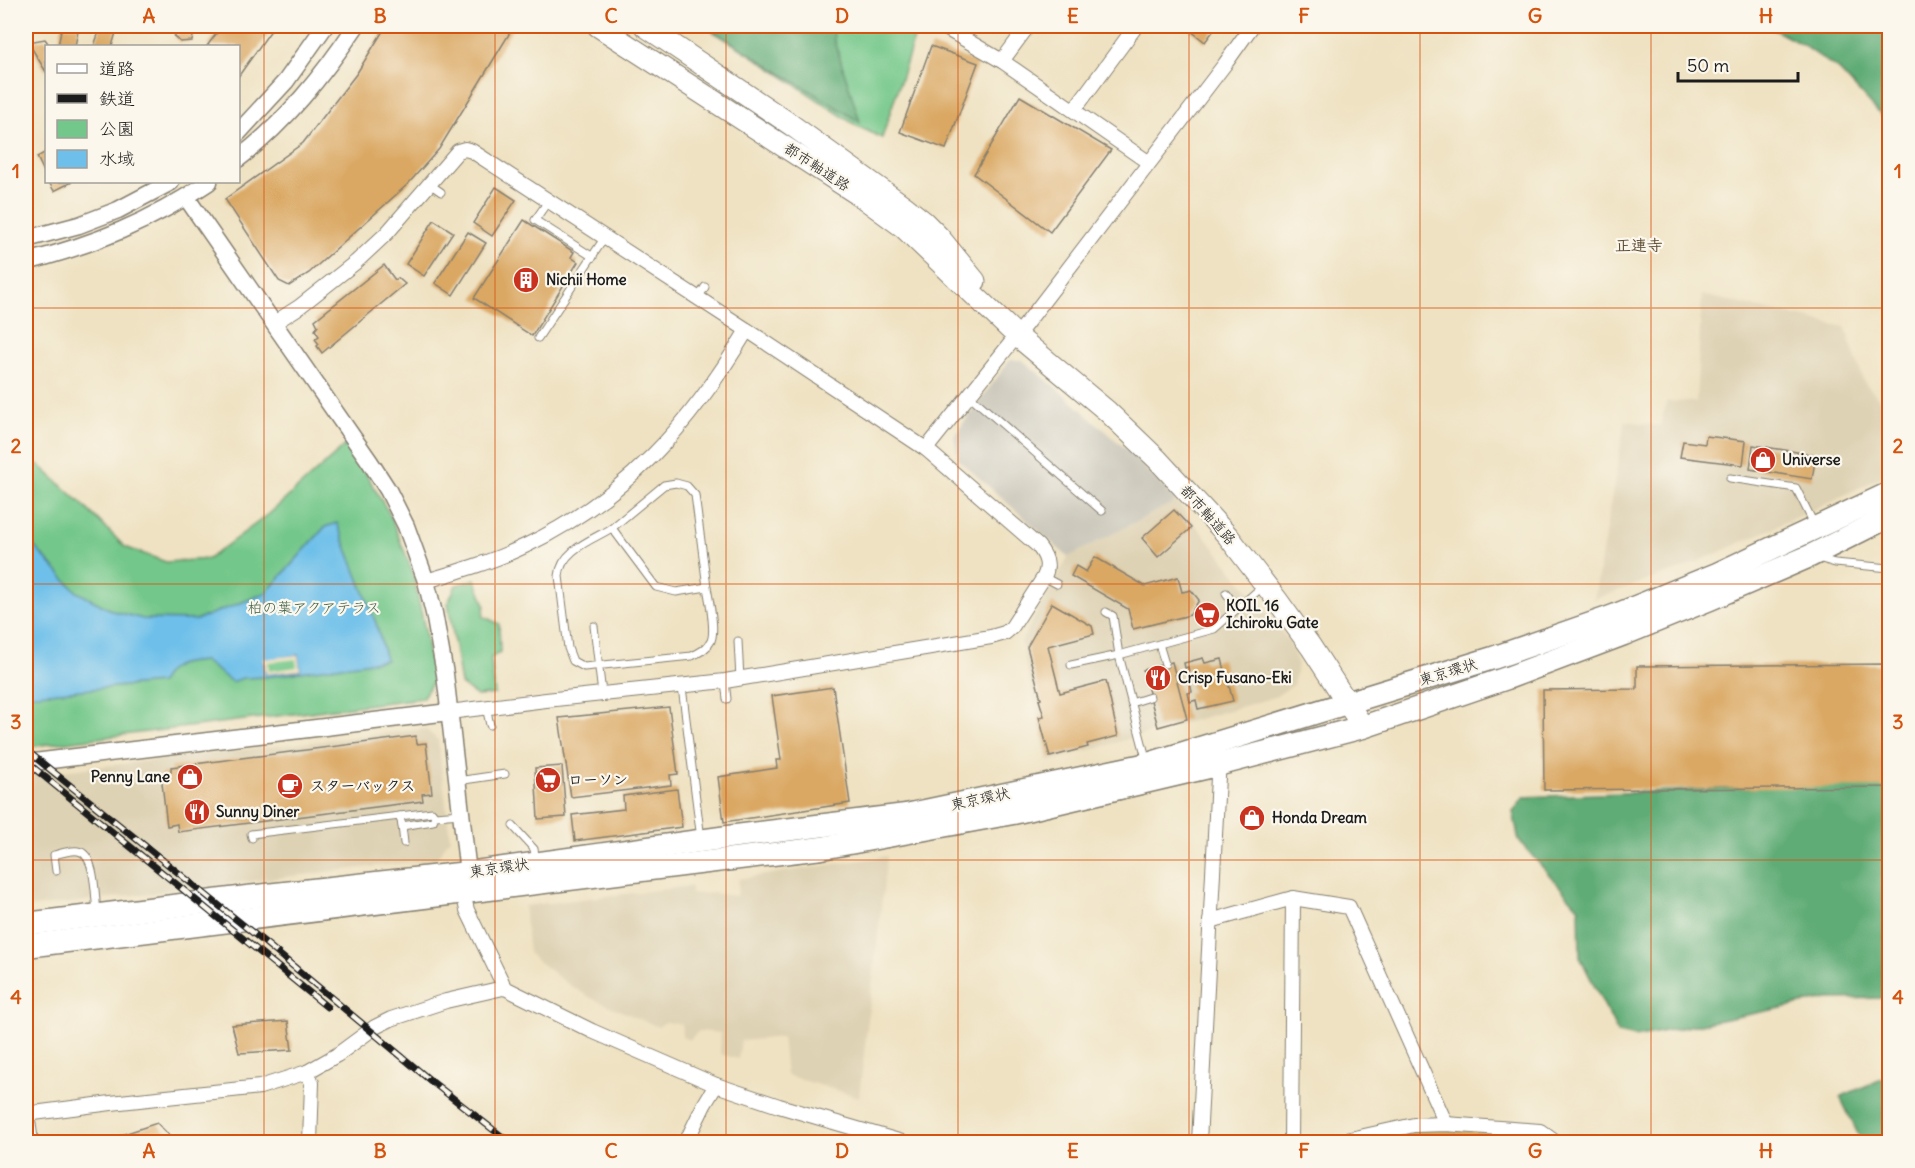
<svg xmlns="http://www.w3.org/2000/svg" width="1915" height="1168" viewBox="0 0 1915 1168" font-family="Delius,'Klee One',sans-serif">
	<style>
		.built { fill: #ded2b4 }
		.industrial { fill: #c8c4b8 }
		.green { fill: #73c78a; stroke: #487253; stroke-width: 1.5 }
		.forest { fill: #5eac76; stroke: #3d6449; stroke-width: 1.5 }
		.water { fill: #6ec0ea; stroke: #456e83; stroke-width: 1.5; fill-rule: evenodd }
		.pier { fill: #efe2c2; fill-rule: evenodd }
		.building { fill: #daa864 }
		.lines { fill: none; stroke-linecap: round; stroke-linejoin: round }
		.service-casing { stroke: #867f6f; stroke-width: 9 }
		.minor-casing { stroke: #867f6f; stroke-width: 16 }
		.tertiary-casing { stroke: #867f6f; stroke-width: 19 }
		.primary-casing { stroke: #867f6f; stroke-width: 23 }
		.trunk-casing { stroke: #867f6f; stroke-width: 25 }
		.service { stroke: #fff; stroke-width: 7 }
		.minor { stroke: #fff; stroke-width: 14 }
		.tertiary { stroke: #fff; stroke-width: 16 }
		.primary { stroke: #fff; stroke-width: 21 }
		.trunk { stroke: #fff; stroke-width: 22 }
		.rail-casing { stroke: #1c1c1c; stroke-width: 7 }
		.rail { stroke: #fbf7ec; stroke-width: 4.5; stroke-dasharray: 14; stroke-linecap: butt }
		.grid { fill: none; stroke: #d4530e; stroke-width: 1.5; stroke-opacity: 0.55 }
		.labels { text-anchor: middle; stroke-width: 4.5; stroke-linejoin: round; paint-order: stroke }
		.street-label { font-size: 15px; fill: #1c1c1c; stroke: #fbf7ec }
		.poi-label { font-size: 15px; font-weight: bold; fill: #1c1c1c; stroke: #fbf7ec; text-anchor: start }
		.park-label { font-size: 15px; fill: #3f6048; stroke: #fbf7ec }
		.neighbourhood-label { font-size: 16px; font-weight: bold; fill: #5e4d35; stroke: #fbf7ec }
		.neatline { fill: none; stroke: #d4530e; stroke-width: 2 }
		.grid-label { font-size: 20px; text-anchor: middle; font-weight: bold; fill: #d4530e }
	</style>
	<rect width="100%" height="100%" fill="#fbf7ec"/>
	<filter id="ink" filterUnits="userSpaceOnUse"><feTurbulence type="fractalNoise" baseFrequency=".0167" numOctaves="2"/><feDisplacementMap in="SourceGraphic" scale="12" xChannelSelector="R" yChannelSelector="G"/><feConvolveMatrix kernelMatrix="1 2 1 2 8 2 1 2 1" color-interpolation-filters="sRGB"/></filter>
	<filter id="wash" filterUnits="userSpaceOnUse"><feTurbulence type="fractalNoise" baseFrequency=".008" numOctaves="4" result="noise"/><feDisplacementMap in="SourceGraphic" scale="24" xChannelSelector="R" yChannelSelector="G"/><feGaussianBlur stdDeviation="1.35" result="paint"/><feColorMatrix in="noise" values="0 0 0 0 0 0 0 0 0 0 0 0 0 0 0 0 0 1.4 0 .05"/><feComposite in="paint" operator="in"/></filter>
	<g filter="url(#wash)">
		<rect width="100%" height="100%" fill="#efe2c2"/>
		<g class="built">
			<polygon points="1702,295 1845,327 1864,382 1889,410 1889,473 1824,505 1686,567 1594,599 1625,421 1660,426 1667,401 1696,402"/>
			<polygon points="1176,501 1290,642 1298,664 1293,685 1275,697 1048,762 1021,642 1068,557"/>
			<polygon points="425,729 438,740 450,838 436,859 26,908 26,775"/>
			<polygon points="887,856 859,1097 786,1075 782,1037 741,1041 738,1059 720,1054 721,1033 699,1031 689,1040 682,1037 682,1024 665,1022 658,1027 589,997 565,982 529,954 524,906 691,886 691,894 712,893 737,896 739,879"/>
		</g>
		<polygon class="industrial" points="1010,360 1022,360 1047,380 1133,455 1176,501 1068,557 958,459 954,436"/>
		<g class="green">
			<polygon points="704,26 918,26 882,138 857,126 748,53"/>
			<polygon points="348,443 389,513 412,570 425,630 433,682 422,698 26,747 26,460 39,465 80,502 125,547 166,562 208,559 269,514"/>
			<polygon points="475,579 485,605 483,616 499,624 500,652 491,658 495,694 477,696 461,684 448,603 456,585"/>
		</g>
		<g class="forest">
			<polygon points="705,26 833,26 834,39 860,122"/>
			<polygon points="1767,26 1889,26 1889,124 1839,70 1803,45"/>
			<polygon points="1889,782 1889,998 1827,999 1635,1037 1618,1033 1580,957 1579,908 1519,841 1513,812 1524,797"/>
			<polygon points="1889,1076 1889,1142 1862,1142 1840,1097"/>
		</g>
		<path class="water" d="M337,523L376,623L386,660L265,677L243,678L232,682L204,661C182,663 172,662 160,683L26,695V538L77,592L113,611L143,619L196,620L266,593L325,527ZM298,655L300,670L266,674L264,660Z"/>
		<path class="pier" d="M298,655L300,670L266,674L264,659ZM296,659L297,667L269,671L268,662Z"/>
		<g id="blocks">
			<g class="building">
				<polygon points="62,26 79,26 75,46 58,46"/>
				<polygon points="101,26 118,26 112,46 94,46"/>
				<polygon points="175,26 195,26 192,41 180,42 174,36 180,32"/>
				<polygon points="222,26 274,26 238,77 238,46 207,46"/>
				<polygon points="386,26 514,26 439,149 408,184 309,273 289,286 279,281 225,199 303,143 357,73"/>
				<polygon points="1193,26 1217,26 1205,42 1190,30"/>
				<polygon points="45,39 50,46 46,46 46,72 28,42"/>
				<polygon points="931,46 978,63 946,149 900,132"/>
				<polygon points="1020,96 1111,150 1050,232 974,174"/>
				<polygon points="46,152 46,176 37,157"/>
				<polygon points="49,182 72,182 54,191"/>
				<polygon points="496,187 516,200 492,236 473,223"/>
				<polygon points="434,220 453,232 424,276 406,264"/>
				<polygon points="524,220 574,252 571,257 578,262 532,336 474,298"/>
				<polygon points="468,232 486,243 453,295 435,283"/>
				<polygon points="384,265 395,280 398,278 405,284 322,353 317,346 319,344 315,339 319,336 315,330 318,326 315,320"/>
				<polygon points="1706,436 1746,441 1743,465 1680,457 1683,441 1705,444"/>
				<polygon points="1753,445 1816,455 1812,479 1750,469"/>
				<polygon points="1174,510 1191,528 1158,557 1142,538"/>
				<polygon points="1095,557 1145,586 1178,577 1182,592 1191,590 1199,600 1190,615 1133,629 1128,609 1071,576 1076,566 1086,572"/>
				<polygon points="1052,603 1092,626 1094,634 1048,646 1060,693 1106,681 1118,736 1087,744 1088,747 1050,757 1039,717 1044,716 1039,700 1041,699 1027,647"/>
				<polygon points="1203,658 1205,663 1222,659 1233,701 1198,709 1196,700 1190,702 1188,693 1192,692 1190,682 1192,682 1188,667 1185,668 1184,663"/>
				<polygon points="1172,662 1187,719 1158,727 1143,670"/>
				<polygon points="1890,664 1890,787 1544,790 1543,690 1637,689 1637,666"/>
				<polygon points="833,687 850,803 724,822 718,777 777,768 776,760 781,760 772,696"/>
				<polygon points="669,707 678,774 670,775 671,785 571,797 559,718"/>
				<polygon points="416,736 417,744 426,743 432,793 422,794 423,801 178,832 177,824 167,826 161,774 171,772 171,767"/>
				<polygon points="562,766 566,817 538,819 535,768"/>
				<polygon points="677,789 682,827 575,841 572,815 624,809 623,796"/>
				<polygon points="288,1021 292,1050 239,1053 232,1025"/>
				<polygon points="157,1123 169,1135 170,1142 124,1142 121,1135"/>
				<polygon points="1446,1129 1539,1136 1538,1142 1362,1142 1412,1130"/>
			</g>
		</g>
	</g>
	<g filter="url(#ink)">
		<use href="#blocks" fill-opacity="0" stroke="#867f6f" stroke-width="1.5"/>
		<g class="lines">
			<g class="service-casing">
				<g id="service">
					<polyline points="431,185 441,192"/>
					<polyline points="549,200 535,220 593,257"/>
					<polyline points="698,298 705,287"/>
					<polyline points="538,338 605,237"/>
					<polyline points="969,395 1102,511"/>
					<polyline points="1730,478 1796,488 1814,524"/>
					<path d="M612,528L656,587L676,592L707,587C709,600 716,629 711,641C707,649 700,652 692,656L584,667L573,661L568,648L559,576C561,550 592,540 612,528Z"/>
					<polyline points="612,528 664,485 676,483 687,486 695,495 707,587"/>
					<polyline points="1818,558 1835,563 1890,568"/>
					<polyline points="1044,577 1057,584"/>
					<polyline points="1226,593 1237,608"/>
					<polyline points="1106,612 1113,616 1119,655 1214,629 1263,586"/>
					<polyline points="594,626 602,694"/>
					<polyline points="738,641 740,679"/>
					<polyline points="1159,644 1165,664"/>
					<polyline points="1071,665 1119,655 1147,762"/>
					<polyline points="725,681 727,699"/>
					<polyline points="682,687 701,839"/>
					<polyline points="1131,703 1150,697"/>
					<polyline points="486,707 490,725"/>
					<polyline points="457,781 505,774"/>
					<polyline points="400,816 432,812 435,816"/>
					<polyline points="513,826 534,849 536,861"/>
					<polyline points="252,838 251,834 400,816 402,826"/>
					<polyline points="404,843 402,826 433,821 435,816 461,814"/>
					<path d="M56,871L54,855C62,853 71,850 78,851C96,853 95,899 97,913"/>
				</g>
			</g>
			<g class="minor-casing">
				<g id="minor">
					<polyline points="942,26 1002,61 1148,162"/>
					<polyline points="1002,61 1028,26"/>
					<polyline points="1074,110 1136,26"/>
					<path d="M274,323L299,307L356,262L387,233L458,151L465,149L472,151L747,330L926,449L1038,546C1046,556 1050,565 1044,577L1012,627L1005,633L991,637L725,681L546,700L449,712"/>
					<polyline points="926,449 1026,324 1225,64 1252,26"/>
					<path d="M426,581C460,571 494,561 525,546C627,497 690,425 747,330"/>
					<polyline points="463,893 467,910 502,982 503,988"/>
					<polyline points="1210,921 1293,898 1349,907 1446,1124"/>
					<polyline points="307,1072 312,1083 310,1142"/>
					<polyline points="26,1114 111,1103 260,1087 307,1072 337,1055 375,1027 391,1019 446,1001 503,988 507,989 592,1031 716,1085 779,1106 902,1142"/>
					<polyline points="27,1114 31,1142"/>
					<polyline points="686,1142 704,1105 716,1085"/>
					<polyline points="1199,1142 1219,758"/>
					<polyline points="1291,1142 1293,898"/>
					<polyline points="1337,1142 1414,1125 1446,1124 1540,1131 1555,1142"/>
				</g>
			</g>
			<g class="tertiary-casing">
				<g id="tertiary">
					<polyline points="238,133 286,81 325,26"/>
					<path d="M238,159C286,122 323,75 356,26"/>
					<polyline points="186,197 370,462 388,490 406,526 426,581 434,613 445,674 468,873"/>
					<polyline points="26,239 79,225 118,210 171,182"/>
					<path d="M26,262C95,244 150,222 209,182"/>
					<polyline points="26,763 449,712"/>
				</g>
			</g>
			<g class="primary-casing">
				<g id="primary">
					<polyline points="598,26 862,197 903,227 1016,335 1107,411 1157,459 1228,536 1277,600 1311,647 1363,727"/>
					<polyline points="645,26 790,124 904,206 924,222 939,237 975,281"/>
				</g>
			</g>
			<g class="trunk-casing">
				<g id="trunk">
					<polyline points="26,924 247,897 468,873 728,837 906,815 1148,764 1493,658 1611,617 1717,574 1890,493"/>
					<polyline points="26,946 822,848 1013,813 1217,765 1363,727 1507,678 1624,634 1710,599 1810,556 1890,516"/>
				</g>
			</g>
			<use href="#service" class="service"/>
			<use href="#minor" class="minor"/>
			<use href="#tertiary" class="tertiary"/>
			<use href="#primary" class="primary"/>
			<use href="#trunk" class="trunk"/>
			<g class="rail-casing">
				<g id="rail">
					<polyline points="26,750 263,941 431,1081 509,1142"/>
					<polyline points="29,764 327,1007"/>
				</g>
			</g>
			<use href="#rail" class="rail"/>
		</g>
	</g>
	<path class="grid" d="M264,26V1142M495,26V1142M726,26V1142M958,26V1142M1189,26V1142M1420,26V1142M1651,26V1142M26,308H1890M26,584H1890M26,860H1890"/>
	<defs>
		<g id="building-disc" transform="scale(1.35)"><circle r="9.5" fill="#c8321e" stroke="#fbf7ec"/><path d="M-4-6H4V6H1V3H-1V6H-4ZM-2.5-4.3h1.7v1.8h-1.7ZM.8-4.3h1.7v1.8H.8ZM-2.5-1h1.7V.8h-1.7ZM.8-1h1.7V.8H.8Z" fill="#fff"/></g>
		<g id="shop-disc" transform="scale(1.35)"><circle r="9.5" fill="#c8321e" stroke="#fbf7ec"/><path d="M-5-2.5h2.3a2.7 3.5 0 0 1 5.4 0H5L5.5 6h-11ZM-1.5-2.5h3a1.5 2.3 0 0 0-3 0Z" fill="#fff"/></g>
		<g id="supermarket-disc" transform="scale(1.35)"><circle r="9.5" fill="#c8321e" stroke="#fbf7ec"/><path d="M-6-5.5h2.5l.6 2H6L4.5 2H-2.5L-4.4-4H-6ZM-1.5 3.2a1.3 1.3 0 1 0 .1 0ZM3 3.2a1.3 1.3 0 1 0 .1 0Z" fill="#fff"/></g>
		<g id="restaurant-disc" transform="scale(1.35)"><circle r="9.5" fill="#c8321e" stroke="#fbf7ec"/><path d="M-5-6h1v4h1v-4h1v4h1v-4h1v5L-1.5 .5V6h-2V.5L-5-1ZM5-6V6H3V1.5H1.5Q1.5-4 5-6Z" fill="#fff"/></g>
		<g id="cafe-disc" transform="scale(1.35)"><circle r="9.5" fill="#c8321e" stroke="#fbf7ec"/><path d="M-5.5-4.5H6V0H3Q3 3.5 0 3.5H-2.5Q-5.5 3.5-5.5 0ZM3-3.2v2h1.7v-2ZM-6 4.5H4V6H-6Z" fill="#fff"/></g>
	</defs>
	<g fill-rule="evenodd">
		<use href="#building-disc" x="526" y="280"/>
		<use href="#shop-disc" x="1763" y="460"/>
		<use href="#supermarket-disc" x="1207" y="615"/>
		<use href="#restaurant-disc" x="1158" y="678"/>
		<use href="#shop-disc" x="190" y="777"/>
		<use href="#supermarket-disc" x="548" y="780"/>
		<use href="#cafe-disc" x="290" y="786"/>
		<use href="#restaurant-disc" x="197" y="812"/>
		<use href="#shop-disc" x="1252" y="818"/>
	</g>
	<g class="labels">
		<g class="street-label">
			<text transform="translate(817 167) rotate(33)" y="5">都市軸道路</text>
			<text transform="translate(1208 515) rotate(48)" y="5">都市軸道路</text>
			<text transform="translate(1448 672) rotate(-17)" y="5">東京環状</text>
			<text transform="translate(980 799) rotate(-12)" y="5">東京環状</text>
			<text transform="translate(499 868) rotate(-8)" y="5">東京環状</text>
		</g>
		<g class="poi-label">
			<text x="546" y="285">Nichii Home</text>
			<text x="1782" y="465">Universe</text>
			<text x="1226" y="611">KOIL 16<tspan x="1226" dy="17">Ichiroku Gate</tspan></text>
			<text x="1178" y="683">Crisp Fusano-Eki</text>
			<text x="170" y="782" text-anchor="end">Penny Lane</text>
			<text x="568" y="785">ローソン</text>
			<text x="310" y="791">スターバックス</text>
			<text x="216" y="817">Sunny Diner</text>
			<text x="1272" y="823">Honda Dream</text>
		</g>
		<g class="park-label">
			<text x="314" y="613">柏の葉アクアテラス</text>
		</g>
		<g class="neighbourhood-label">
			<text x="1639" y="251">正連寺</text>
		</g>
	</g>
	<rect width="1915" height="1168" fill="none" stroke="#fbf7ec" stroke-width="66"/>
	<rect x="45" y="45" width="195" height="138" fill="#fbf7ec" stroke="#a29f99" stroke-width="1.5"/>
	<rect x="57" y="64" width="30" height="9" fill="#ffffff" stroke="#a29f99" stroke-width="1.5"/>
	<text x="99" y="75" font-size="18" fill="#1c1c1c">道路</text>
	<rect x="57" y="94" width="30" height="9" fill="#1c1c1c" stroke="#a29f99" stroke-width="1.5"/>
	<text x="99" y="105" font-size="18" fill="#1c1c1c">鉄道</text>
	<rect x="57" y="120" width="30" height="18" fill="#73c78a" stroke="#a29f99" stroke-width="1.5"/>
	<text x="99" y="135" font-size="18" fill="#1c1c1c">公園</text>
	<rect x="57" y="150" width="30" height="18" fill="#6ec0ea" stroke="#a29f99" stroke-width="1.5"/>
	<text x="99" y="165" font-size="18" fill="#1c1c1c">水域</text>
	<path d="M1678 72v9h120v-9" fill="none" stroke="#1c1c1c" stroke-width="3"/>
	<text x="1687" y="72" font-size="18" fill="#1c1c1c" stroke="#fbf7ec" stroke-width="4.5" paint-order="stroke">50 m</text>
	<rect x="33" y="33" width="1849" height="1102" class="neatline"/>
	<g class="grid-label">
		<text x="149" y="23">A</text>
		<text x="380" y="23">B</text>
		<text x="611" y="23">C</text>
		<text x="842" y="23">D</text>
		<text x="1073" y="23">E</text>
		<text x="1304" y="23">F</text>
		<text x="1535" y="23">G</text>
		<text x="1766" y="23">H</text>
		<text x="16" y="178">1</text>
		<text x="1898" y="178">1</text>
		<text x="16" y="453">2</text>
		<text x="1898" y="453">2</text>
		<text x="16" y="729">3</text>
		<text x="1898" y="729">3</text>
		<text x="16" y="1004">4</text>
		<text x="1898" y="1004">4</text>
		<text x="149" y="1158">A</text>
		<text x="380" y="1158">B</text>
		<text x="611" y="1158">C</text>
		<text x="842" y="1158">D</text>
		<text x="1073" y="1158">E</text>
		<text x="1304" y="1158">F</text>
		<text x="1535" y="1158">G</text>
		<text x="1766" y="1158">H</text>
	</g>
</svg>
